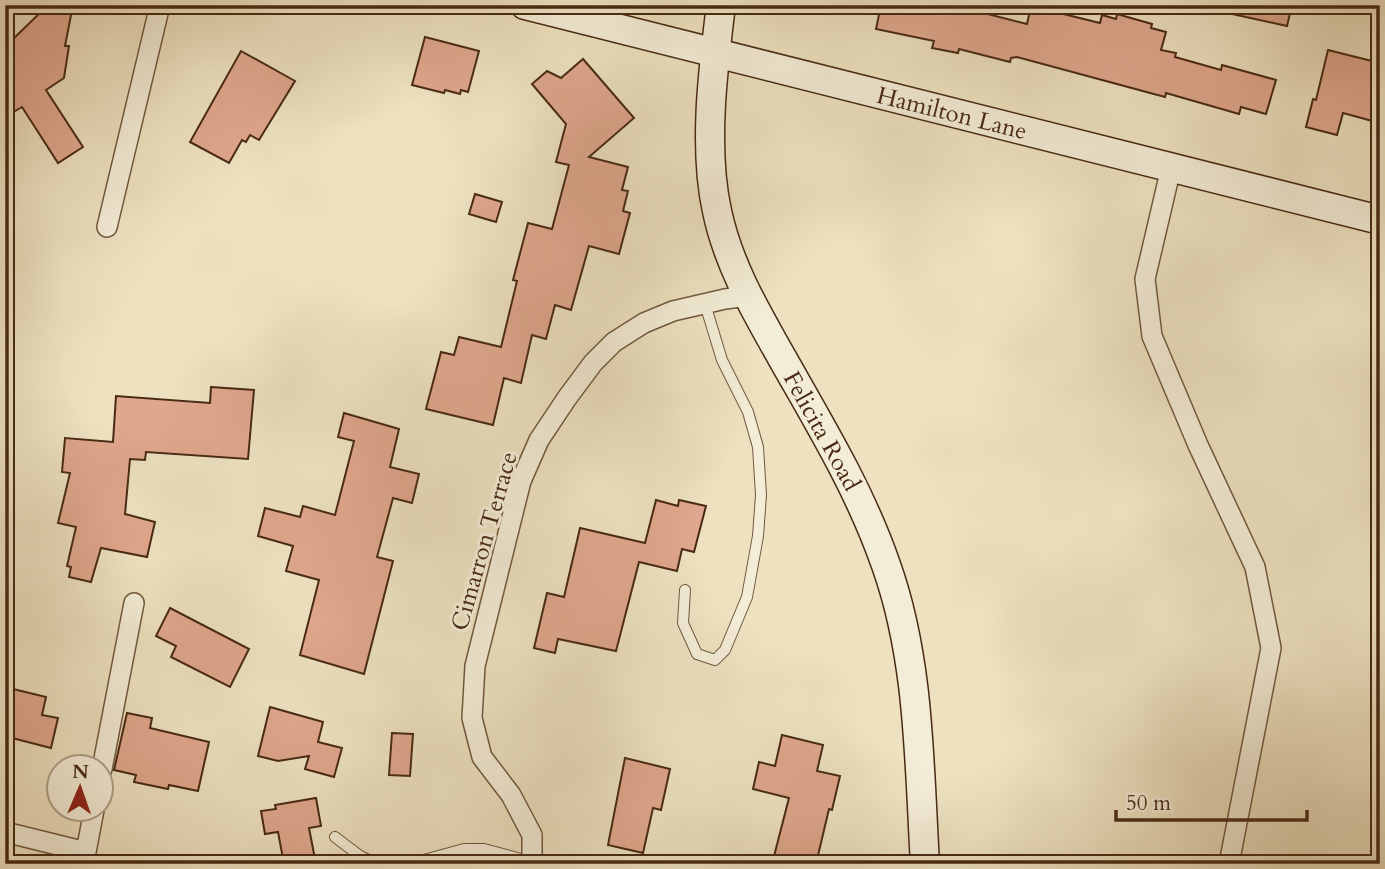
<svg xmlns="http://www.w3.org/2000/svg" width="1385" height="869" viewBox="0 0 1385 869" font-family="Cardo,serif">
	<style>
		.building { fill: #dfa78d; stroke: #482a13; stroke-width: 2 }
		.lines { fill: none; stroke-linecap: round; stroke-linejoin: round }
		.lane-casing { stroke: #71583e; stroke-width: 12 }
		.street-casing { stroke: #71583e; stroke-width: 22 }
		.secondary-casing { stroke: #482a13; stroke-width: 31 }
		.lane { stroke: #f3ecd6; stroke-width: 10 }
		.street { stroke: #f3ecd6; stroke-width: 19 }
		.secondary { stroke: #f3ecd6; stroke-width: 28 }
		.labels { text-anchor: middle; stroke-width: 6; stroke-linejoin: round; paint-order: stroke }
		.street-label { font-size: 24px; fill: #482a13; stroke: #f3ecd6 }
	</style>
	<rect width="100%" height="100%" fill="#ede1c0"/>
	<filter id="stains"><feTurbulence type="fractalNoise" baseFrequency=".00286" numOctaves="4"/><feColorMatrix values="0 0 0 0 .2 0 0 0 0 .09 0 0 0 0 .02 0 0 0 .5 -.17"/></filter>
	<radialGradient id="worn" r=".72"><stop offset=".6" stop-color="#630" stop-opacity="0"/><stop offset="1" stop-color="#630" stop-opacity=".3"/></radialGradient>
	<g class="building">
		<polygon points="48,5 73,5 65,46 69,46 64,78 46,90 83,147 58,163 22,107 5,117 7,45"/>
		<polygon points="881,5 969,5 968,9 1027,24 1031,6 1100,23 1102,15 1116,19 1117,14 1152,24 1151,28 1166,32 1161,50 1176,53 1175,57 1221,70 1222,65 1276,80 1266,114 1241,107 1239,114 1166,93 1165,97 1017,57 1011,58 1010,62 959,49 958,53 932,48 934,41 876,29"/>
		<polygon points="1233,5 1292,5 1287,26 1232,14"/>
		<polygon points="425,37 479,51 468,92 461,90 460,94 445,90 444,93 412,85"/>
		<polygon points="1328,50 1380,63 1380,107 1376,122 1343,113 1337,135 1306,127 1313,99 1316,100"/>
		<polygon points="241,51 295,81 259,140 250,135 246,142 242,140 229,163 190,142"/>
		<polygon points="583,59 634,118 589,157 628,167 622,190 628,191 623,211 630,213 619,254 589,246 571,310 555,305 546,339 532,335 521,383 504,378 493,425 426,409 441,352 454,355 459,337 501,347 517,281 513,280 528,223 552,229 569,165 556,162 566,124 532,84 547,71 561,78"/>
		<polygon points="475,194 502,202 496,222 469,214"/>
		<polygon points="211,387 254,390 248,459 146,452 145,460 130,459 125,514 155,522 147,557 101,548 91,582 69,577 71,567 67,566 76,527 58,523 70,473 62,472 65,438 113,442 116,396 210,403"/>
		<polygon points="344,413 399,429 390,467 419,474 412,503 393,498 377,557 393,561 364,674 300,655 319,580 286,571 293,546 258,536 265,508 300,517 303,506 335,515 354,441 338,437"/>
		<polygon points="656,500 678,506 679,500 706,506 694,552 682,549 677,571 639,562 616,651 558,639 555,653 534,648 547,593 564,597 580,528 645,543"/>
		<polygon points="170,608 249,649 230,687 171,657 176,646 156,636"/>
		<polygon points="5,687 46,697 42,715 58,718 51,748 12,738 13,735 5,733"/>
		<polygon points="270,707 323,722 318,742 342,748 334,777 305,769 309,756 278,761 258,756"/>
		<polygon points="127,713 152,718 150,728 209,742 198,791 169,785 168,789 134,782 136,775 114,770"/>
		<polygon points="392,733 413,734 410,776 389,775"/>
		<polygon points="782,735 823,745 817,771 840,776 832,810 829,809 816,864 772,864 789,798 753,789 759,762 775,766"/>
		<polygon points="625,758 670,769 661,810 653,808 643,853 608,845"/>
		<polygon points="316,798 321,826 309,828 316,864 284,864 278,832 265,834 261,811 276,809 275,805"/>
	</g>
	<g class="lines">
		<g class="lane-casing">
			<g id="lane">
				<polyline points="685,590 683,623 697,654 715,660 725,650 747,597 758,536 761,495 758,447 748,412 722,360 705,304"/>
				<polyline points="335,837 360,856 377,864"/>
				<polyline points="409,864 464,849 484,849 532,862"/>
			</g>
		</g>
		<g class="street-casing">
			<g id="street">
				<polyline points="1171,168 1145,279 1152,336 1198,445 1255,567 1271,648 1229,864"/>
				<polyline points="107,227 160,5"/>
				<polyline points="102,769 134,603"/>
				<polyline points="5,832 86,852 94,810"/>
				<polyline points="532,864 532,835 511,795 482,757 472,718 475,666 521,481 539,440 567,398 593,363 614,342 644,323 673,311 725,299 747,296"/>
			</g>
		</g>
		<g class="secondary-casing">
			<g id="secondary">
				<polyline points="525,5 1380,220"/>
				<path d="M721,5C713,69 703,148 717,211C728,264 755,310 781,356C820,425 860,490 886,565C920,660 919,764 925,864"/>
			</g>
		</g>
		<use href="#lane" class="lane"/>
		<use href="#street" class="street"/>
		<use href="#secondary" class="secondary"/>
	</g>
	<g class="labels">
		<g class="street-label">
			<text transform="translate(952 113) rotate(14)" y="8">Hamilton Lane</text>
			<text transform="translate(822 431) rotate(61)" y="8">Felicita Road</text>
			<text transform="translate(484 541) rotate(-74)" y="8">Cimarron Terrace</text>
		</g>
	</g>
	<rect width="1385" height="869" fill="none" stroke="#ede1c0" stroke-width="28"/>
	<rect x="7" y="7" width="1371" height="855" fill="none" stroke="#482a13" stroke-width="3.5"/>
	<rect x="14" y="14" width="1357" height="841" fill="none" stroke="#482a13" stroke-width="2"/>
	<g transform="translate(80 788) rotate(2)"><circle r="33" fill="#f3ecd6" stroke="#af9e88" stroke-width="2"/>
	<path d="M0-5L12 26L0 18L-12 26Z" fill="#8f2418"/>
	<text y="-10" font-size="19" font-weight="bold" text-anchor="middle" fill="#482a13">N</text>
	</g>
	<path d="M1116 810v10h191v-10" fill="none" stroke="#482a13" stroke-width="3.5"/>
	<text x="1126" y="810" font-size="21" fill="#482a13" stroke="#f3ecd6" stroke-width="5" paint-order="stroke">50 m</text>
	<rect width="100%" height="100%" filter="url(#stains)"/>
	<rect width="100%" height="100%" fill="url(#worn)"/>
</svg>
